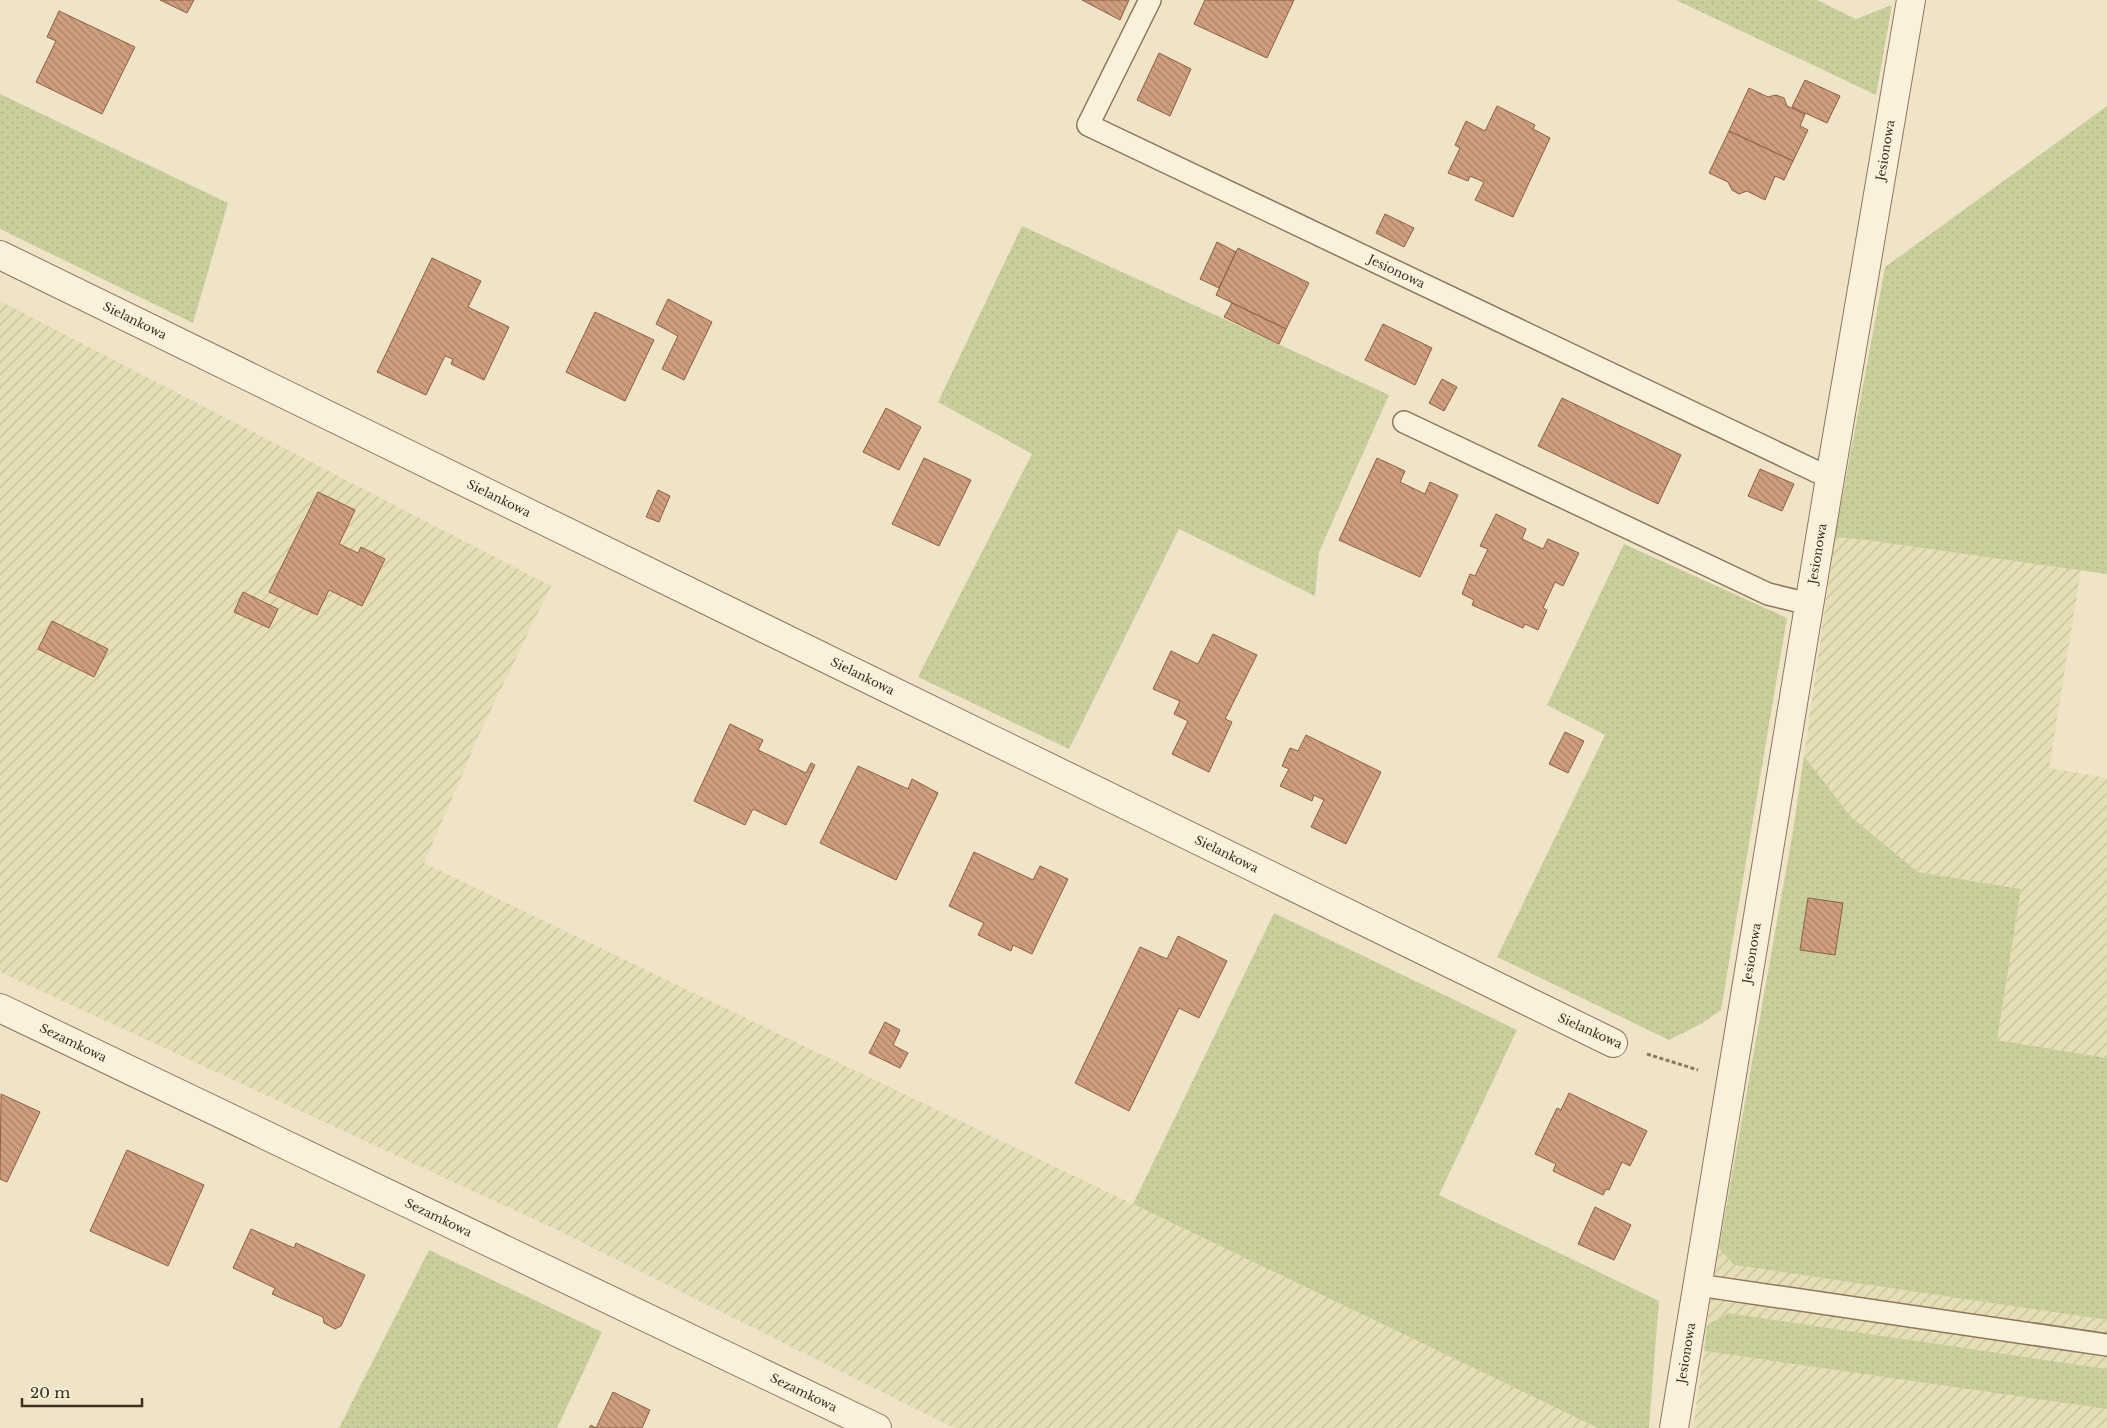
<svg xmlns="http://www.w3.org/2000/svg" width="2107" height="1428" viewBox="0 0 2107 1428" font-family="'Libre Baskerville',serif">
	<style>
		.farmland { fill: url(#farmland-furrows) }
		.grass { fill: url(#grass-dots) }
		.building { fill: url(#building-back-hatch); stroke: #8d5f41 }
		.lines { fill: none; stroke-linecap: round; stroke-linejoin: round }
		.service-casing { stroke: #8d765c; stroke-width: 24 }
		.minor-casing { stroke: #8d765c; stroke-width: 30 }
		.path { stroke: #8d765c; stroke-width: 3; stroke-dasharray: 4 2.5; stroke-linecap: butt }
		.service { stroke: #faf1dc; stroke-width: 21 }
		.minor { stroke: #faf1dc; stroke-width: 28 }
		.labels { text-anchor: middle; stroke-width: 4.5; stroke-linejoin: round; paint-order: stroke }
		.street-label { font-size: 12px; fill: #3d2e20; stroke: #f7eed8 }
	</style>
	<defs>
		<pattern id="farmland-furrows" width="10" height="10" patternUnits="userSpaceOnUse" patternTransform="scale(1.25)"><rect width="10" height="10" fill="#e6deb5"/><path d="M-1 1l2-2M0 10L10 0M9 11l2-2" fill="none" stroke="#c6bf9b"/></pattern>
		<pattern id="grass-dots" width="8" height="8" patternUnits="userSpaceOnUse" patternTransform="scale(1.25)"><rect width="8" height="8" fill="#c9cf9b"/><path d="M2 2h.1M6 6h.1" fill="none" stroke="#aeb285" stroke-width="1.8" stroke-linecap="round"/></pattern>
		<pattern id="building-back-hatch" width="6" height="6" patternUnits="userSpaceOnUse" patternTransform="scale(1.25)"><rect width="6" height="6" fill="#cf9f7d"/><path d="M-1 5l2 2M0 0l6 6M5-1l2 2" fill="none" stroke="#a98266"/></pattern>
	</defs>
	<rect width="100%" height="100%" fill="#f0e4c8"/>
	<g class="farmland">
		<polygon points="0,301 551,586 483,726 424,863 1598,1428 954,1428 555,1229 0,972"/>
		<polygon points="1835,537 1866,540 2081,570 2049,768 2107,778 2107,1058 1997,1040 2021,889 1918,872 1851,817 1804,756"/>
		<polygon points="1719,1248 1734,1265 2107,1320 2107,1369 1728,1313 1707,1325"/>
		<polygon points="1704,1351 2107,1409 2107,1428 1693,1428"/>
	</g>
	<g class="grass">
		<polygon points="1676,0 1817,0 1856,19 1892,5 1876,95"/>
		<polygon points="0,94 228,203 193,323 0,229"/>
		<polygon points="2107,106 2107,574 1866,540 1835,537 1885,267"/>
		<polygon points="1022,226 1389,395 1319,552 1315,596 1179,529 1069,749 918,677 1032,454 938,402"/>
		<polygon points="1624,544 1787,618 1721,1010 1701,1024 1669,1040 1497,957 1605,735 1547,705"/>
		<polygon points="1804,756 1851,817 1918,872 2021,889 1997,1040 2107,1058 2107,1320 1734,1265 1719,1248 1793,831"/>
		<polygon points="1274,913 1517,1030 1439,1195 1659,1301 1649,1428 1598,1428 1133,1204"/>
		<polygon points="429,1250 602,1332 557,1428 339,1428"/>
		<polygon points="1728,1313 2107,1369 2107,1409 1704,1351 1707,1325"/>
	</g>
	<g class="building">
		<polygon points="160,0 194,0 187,13"/>
		<polygon points="1082,0 1129,0 1120,20"/>
		<polygon points="1205,0 1294,0 1267,58 1194,24"/>
		<polygon points="59,11 135,47 102,114 36,82 56,41 47,37"/>
		<polygon points="1159,53 1191,69 1170,116 1137,100"/>
		<polygon points="1805,80 1840,96 1827,123 1792,107"/>
		<polygon points="1749,88 1768,97 1776,95 1784,98 1787,106 1805,114 1800,126 1808,130 1793,161 1729,131"/>
		<polygon points="1497,106 1535,125 1533,129 1550,138 1513,217 1475,200 1484,182 1470,176 1468,181 1448,173 1460,148 1455,145 1466,121 1485,131"/>
		<polygon points="1729,131 1793,161 1784,180 1775,176 1765,200 1747,191 1739,194 1732,190 1728,182 1709,173"/>
		<polygon points="1385,214 1414,228 1404,247 1376,233"/>
		<polygon points="1217,242 1236,252 1219,288 1200,279"/>
		<polygon points="1238,248 1309,283 1286,329 1216,295"/>
		<polygon points="432,258 481,281 468,307 509,327 484,380 451,364 453,359 445,356 426,395 377,372"/>
		<polygon points="668,299 712,322 684,380 662,369 678,336 656,324"/>
		<polygon points="1232,303 1286,329 1279,344 1224,317"/>
		<polygon points="595,312 654,340 625,401 566,372"/>
		<polygon points="1383,324 1432,348 1415,385 1365,360"/>
		<polygon points="1442,379 1457,387 1444,411 1429,403"/>
		<polygon points="1562,398 1681,455 1658,504 1538,446"/>
		<polygon points="886,408 921,427 899,470 863,452"/>
		<polygon points="924,458 971,480 939,546 892,524"/>
		<polygon points="1377,458 1405,471 1400,482 1425,494 1430,482 1458,495 1420,577 1339,540"/>
		<polygon points="1760,469 1794,484 1782,511 1748,496"/>
		<polygon points="658,490 670,496 659,522 646,517"/>
		<polygon points="318,492 355,510 339,544 358,553 361,547 385,559 362,606 329,590 317,615 269,592"/>
		<polygon points="1496,514 1526,529 1522,539 1543,549 1548,539 1579,553 1563,586 1555,582 1543,608 1547,610 1538,630 1525,624 1523,628 1472,605 1474,600 1462,594 1470,574 1475,576 1488,549 1480,546"/>
		<polygon points="243,592 278,609 269,628 234,612"/>
		<polygon points="52,621 108,649 94,677 38,649"/>
		<polygon points="1213,634 1257,655 1225,719 1232,722 1209,772 1172,754 1188,721 1174,714 1180,701 1153,689 1171,651 1198,664"/>
		<polygon points="730,724 763,740 758,750 777,759 806,773 811,763 815,765 786,825 753,809 745,825 694,801"/>
		<polygon points="1565,732 1584,741 1568,773 1549,764"/>
		<polygon points="1306,735 1381,772 1346,844 1311,827 1324,800 1314,795 1312,801 1280,786 1289,769 1282,766 1290,748 1298,751"/>
		<polygon points="858,766 908,789 912,779 938,793 896,880 820,843"/>
		<polygon points="974,852 1033,880 1040,866 1068,879 1032,954 1013,945 1011,951 978,935 984,923 949,906"/>
		<polygon points="1808,898 1843,903 1835,955 1800,950"/>
		<polygon points="1178,936 1227,961 1199,1018 1179,1008 1129,1111 1075,1083 1140,947 1167,959"/>
		<polygon points="885,1022 900,1030 893,1045 908,1053 900,1068 869,1053"/>
		<polygon points="1569,1093 1647,1131 1630,1166 1622,1162 1609,1190 1606,1189 1603,1195 1553,1171 1556,1164 1535,1154 1557,1108 1561,1110"/>
		<polygon points="1,1094 40,1112 7,1182 0,1179"/>
		<polygon points="127,1150 204,1185 168,1266 90,1231"/>
		<polygon points="1595,1207 1631,1225 1614,1260 1578,1244"/>
		<polygon points="251,1229 294,1248 296,1243 365,1275 341,1326 335,1329 324,1323 323,1317 272,1294 275,1288 233,1268"/>
		<polygon points="613,1392 650,1410 642,1428 589,1428 591,1425 596,1428"/>
	</g>
	<g class="lines">
		<g class="service-casing">
			<g id="service">
				<path id="s1" d="M1150,0L1088,125L1830,478"/>
				<polyline points="1404,422 1768,594 1809,604"/>
				<polyline points="1698,1285 2107,1345"/>
			</g>
		</g>
		<g class="minor-casing">
			<g id="minor">
				<path id="s2" d="M0,255L1613,1043"/>
				<path id="s3" d="M0,1008L877,1428"/>
				<path id="s4" d="M1674,1428L1830,478L1911,0"/>
			</g>
		</g>
		<polyline class="path" points="1647,1054 1698,1070"/>
		<use href="#service" class="service"/>
		<use href="#minor" class="minor"/>
	</g>
	<g class="labels">
		<g class="street-label">
			<text dy="4" stroke="none"><textPath href="#s4" startOffset="1295">Jesionowa</textPath></text>
			<text dy="4" stroke="none"><textPath href="#s1" startOffset="481">Jesionowa</textPath></text>
			<text dy="4" stroke="none"><textPath href="#s2" startOffset="150">Sielankowa</textPath></text>
			<text dy="4" stroke="none"><textPath href="#s2" startOffset="555">Sielankowa</textPath></text>
			<text dy="4" stroke="none"><textPath href="#s4" startOffset="886">Jesionowa</textPath></text>
			<text dy="4" stroke="none"><textPath href="#s2" startOffset="960">Sielankowa</textPath></text>
			<text dy="4" stroke="none"><textPath href="#s2" startOffset="1365">Sielankowa</textPath></text>
			<text dy="4" stroke="none"><textPath href="#s4" startOffset="481">Jesionowa</textPath></text>
			<text transform="translate(1590 1031) rotate(24)" y="4">Sielankowa</text>
			<text dy="4" stroke="none"><textPath href="#s3" startOffset="81">Sezamkowa</textPath></text>
			<text dy="4" stroke="none"><textPath href="#s3" startOffset="486">Sezamkowa</textPath></text>
			<text dy="4" stroke="none"><textPath href="#s4" startOffset="76">Jesionowa</textPath></text>
			<text dy="4" stroke="none"><textPath href="#s3" startOffset="891">Sezamkowa</textPath></text>
		</g>
	</g>
	<path d="M22 1398v8h120v-8" fill="none" stroke="#3d2e20" stroke-width="2.5"/>
	<text x="30" y="1398" font-size="15" fill="#3d2e20" stroke="#f7eed8" stroke-width="4" paint-order="stroke">20 m</text>
</svg>
